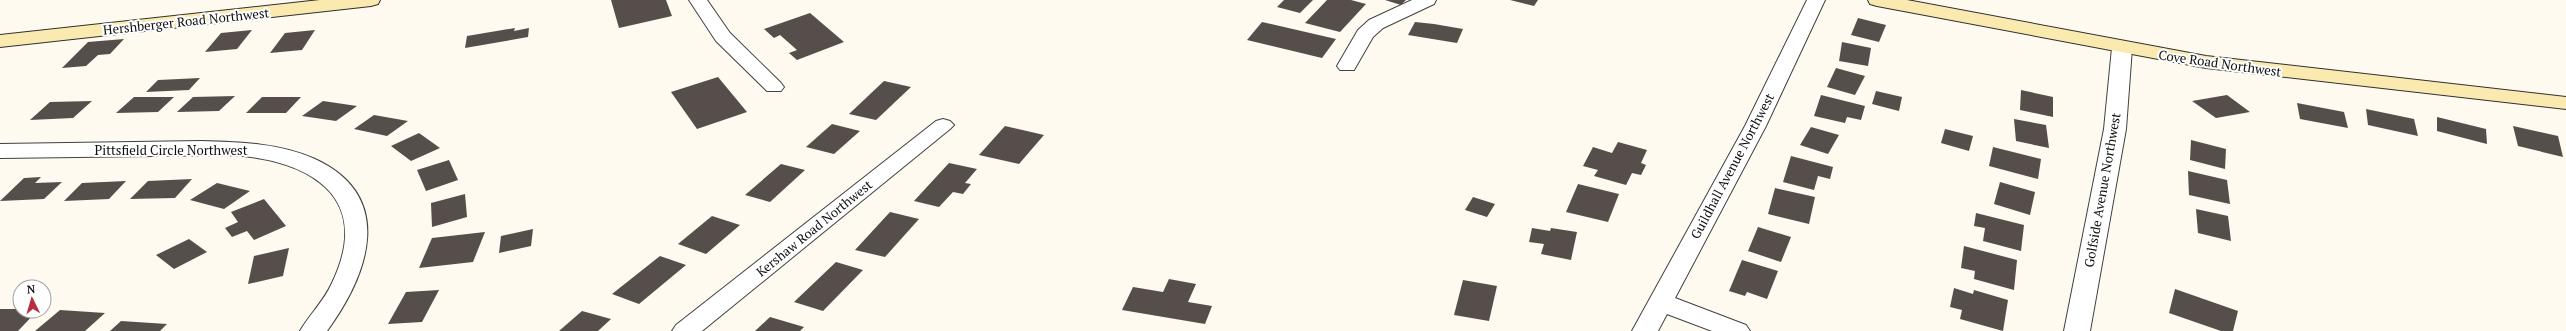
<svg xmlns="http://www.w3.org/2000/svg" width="2566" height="331" viewBox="0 0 2566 331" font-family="'PT Serif',serif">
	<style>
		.building { fill: #564e4b }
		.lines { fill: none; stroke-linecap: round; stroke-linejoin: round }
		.street-casing { stroke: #414141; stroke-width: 2 }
		.secondary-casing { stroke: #303030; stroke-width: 2 }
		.street { fill: #fff; fill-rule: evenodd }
		.secondary { fill: #faeab0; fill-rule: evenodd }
		.labels { text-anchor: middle; stroke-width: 4; stroke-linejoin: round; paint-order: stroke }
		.street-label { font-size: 13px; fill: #0e0e0e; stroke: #fff }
	</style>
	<rect width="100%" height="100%" fill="#fefaf0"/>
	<g class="building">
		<polygon points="611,0 666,0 672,16 619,28"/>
		<polygon points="1284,0 1313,0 1300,13 1277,7"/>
		<polygon points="1327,0 1351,0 1366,4 1340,32 1305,23"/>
		<polygon points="1385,0 1406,0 1401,5"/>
		<polygon points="1510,0 1538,0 1534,6"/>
		<polygon points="810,13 844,42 797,60 789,53 797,50 780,35 774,38 764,29"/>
		<polygon points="1858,18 1886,25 1879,42 1851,35"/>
		<polygon points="1262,22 1336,39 1322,58 1247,40"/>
		<polygon points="1415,22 1434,24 1463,29 1457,43 1408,35"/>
		<polygon points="515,28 514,31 529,28 528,37 465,48 467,36"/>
		<polygon points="252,30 237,49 205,52 221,33"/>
		<polygon points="315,30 302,50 270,53 285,33"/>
		<polygon points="124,39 110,54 98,55 86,66 62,68 88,42"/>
		<polygon points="1842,42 1871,48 1868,66 1839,61"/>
		<polygon points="1836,68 1865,76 1855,95 1827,87"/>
		<polygon points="718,77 747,112 697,129 671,92"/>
		<polygon points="200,78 189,90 146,92 158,80"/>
		<polygon points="884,81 911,87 876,120 849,114"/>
		<polygon points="2021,90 2053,97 2053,117 2020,110"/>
		<polygon points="1876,91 1902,97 1899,111 1872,104"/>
		<polygon points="1821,95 1865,106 1861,120 1847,117 1845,123 1814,116"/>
		<polygon points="2227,95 2250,112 2216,118 2192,101"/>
		<polygon points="235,96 219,111 177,112 193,97"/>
		<polygon points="134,97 174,97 158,112 116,113"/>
		<polygon points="262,97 301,97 286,113 246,113"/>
		<polygon points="92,101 73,118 30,120 50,102"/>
		<polygon points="323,101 357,106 336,121 302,116"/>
		<polygon points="2297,103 2344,112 2348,128 2300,119"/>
		<polygon points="2366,109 2414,119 2418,136 2368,125"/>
		<polygon points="374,115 408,121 387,136 354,129"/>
		<polygon points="2437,117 2486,129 2487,144 2437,131"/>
		<polygon points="2014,119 2046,125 2049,148 2016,141"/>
		<polygon points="832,124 860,131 834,154 806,147"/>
		<polygon points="1005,126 1044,135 1019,164 979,155"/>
		<polygon points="2513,126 2558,136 2563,157 2518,146"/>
		<polygon points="1811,127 1839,135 1828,154 1800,145"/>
		<polygon points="1945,129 1973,136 1969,151 1941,143"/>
		<polygon points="419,133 440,148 411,161 391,146"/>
		<polygon points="2191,140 2226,149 2225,169 2190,160"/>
		<polygon points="1618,142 1647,150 1641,163 1646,165 1641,175 1632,173 1626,185 1594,176 1598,170 1583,166 1593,147 1612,153"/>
		<polygon points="1993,147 2041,159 2038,179 1989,166"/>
		<polygon points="1791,156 1833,167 1830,179 1818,176 1814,190 1783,182"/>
		<polygon points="449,160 458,180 426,191 417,170"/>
		<polygon points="949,163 977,169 965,183 971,184 963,194 953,192 939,207 914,201"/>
		<polygon points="781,164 805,170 770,202 745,195"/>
		<polygon points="2188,171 2227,180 2230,204 2189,195"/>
		<polygon points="41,177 35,183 62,182 44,199 0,201 24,178"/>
		<polygon points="192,179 175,198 130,199 148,181"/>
		<polygon points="126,181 109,199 64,201 82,183"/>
		<polygon points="2000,182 2035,192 2030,215 1994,204"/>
		<polygon points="217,183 250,191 224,209 190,200"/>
		<polygon points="1578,184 1619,194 1608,222 1566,212"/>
		<polygon points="1775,188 1815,197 1809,224 1768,214"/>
		<polygon points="465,194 467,217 432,227 431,203"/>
		<polygon points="1473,197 1495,204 1487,217 1465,210"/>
		<polygon points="264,199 286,226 254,240 247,231 232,237 225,228 238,222 231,212"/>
		<polygon points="2196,209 2228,216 2231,241 2198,233"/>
		<polygon points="890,212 919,219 885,257 855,250"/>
		<polygon points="1976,213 2024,225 2021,251 1983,241 1985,228 1974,226"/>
		<polygon points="712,216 740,225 706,254 678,244"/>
		<polygon points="1758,227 1791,237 1781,262 1748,251"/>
		<polygon points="1532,228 1550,231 1551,228 1577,232 1571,260 1541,254 1544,244 1529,242"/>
		<polygon points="533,229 531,246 499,253 501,236"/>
		<polygon points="485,232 473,262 419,268 432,238"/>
		<polygon points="189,239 207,252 174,269 156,255"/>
		<polygon points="1964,246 2017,260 2014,290 1974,279 1975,271 1961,268"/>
		<polygon points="289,248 283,276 248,284 254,256"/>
		<polygon points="660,256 686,265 639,304 612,294"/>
		<polygon points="1742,260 1778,271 1767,299 1747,292 1745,296 1729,291"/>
		<polygon points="836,262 863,270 823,311 794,302"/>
		<polygon points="1169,279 1196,284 1188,302 1212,306 1205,324 1122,310 1133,287 1163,292"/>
		<polygon points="1463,280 1497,286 1489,321 1454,315"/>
		<polygon points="1954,288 1973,294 1974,290 2008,300 2003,331 1960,319 1962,310 1950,307"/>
		<polygon points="2175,289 2238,311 2233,331 2221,331 2169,313"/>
		<polygon points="439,290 422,322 388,324 406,292"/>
		<polygon points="0,309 20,309 20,311 37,311 18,331 0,331"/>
		<polygon points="60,310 105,313 85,331 35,331"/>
		<polygon points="582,311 611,319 598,331 559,331"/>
		<polygon points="770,317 804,327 800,331 755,331"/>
		<polygon points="121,321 167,324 160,331 110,331"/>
	</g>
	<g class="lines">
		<g class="street-casing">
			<g id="street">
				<polygon points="689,0 707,0 730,33 781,83 784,87 781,91 767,91 716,41"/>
				<polygon points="1412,0 1436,0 1434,4 1383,28 1373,37 1354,70 1340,70 1337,66 1358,30 1369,20"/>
				<polygon points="1807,0 1825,0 1766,126 1675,298 1746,325 1750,331 1712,331 1667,314 1658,331 1632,331 1745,126"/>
				<polygon points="2122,42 2129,44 2132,48 2126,129 2090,331 2064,331 2104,129 2112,48 2115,44"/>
				<polygon points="943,119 950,121 954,125 950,129 702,331 672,331 676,325 936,121"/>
				<path d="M201,141C239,142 280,143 315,159C397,197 368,275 327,331H300C310,314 324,301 332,283C374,195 308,160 231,155L0,158V144Z"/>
			</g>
		</g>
		<g class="secondary-casing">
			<g id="secondary">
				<polygon points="320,0 380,0 378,4 371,6 0,47 0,35"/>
				<polygon points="1868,0 1907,0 2206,56 2566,97 2566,109 2206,68 1877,6 1870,4"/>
			</g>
		</g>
		<use href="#street" class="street"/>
		<use href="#secondary" class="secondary"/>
	</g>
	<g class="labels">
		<g class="street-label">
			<text transform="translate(186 21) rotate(-6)" y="5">Hershberger Road Northwest</text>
			<text transform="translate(2220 63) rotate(8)" y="5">Cove Road Northwest</text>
			<text x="171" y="155">Pittsfield Circle Northwest</text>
			<text transform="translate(1732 166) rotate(-62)" y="5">Guildhall Avenue Northwest</text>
			<text transform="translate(2102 190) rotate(-80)" y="5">Golfside Avenue Northwest</text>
			<text transform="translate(814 228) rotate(-39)" y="5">Kershaw Road Northwest</text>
		</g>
	</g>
	<g transform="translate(32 299) rotate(355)"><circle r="19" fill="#ffffff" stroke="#9f9f9f"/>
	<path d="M0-3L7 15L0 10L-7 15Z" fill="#b62e43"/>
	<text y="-6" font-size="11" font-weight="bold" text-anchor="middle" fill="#0e0e0e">N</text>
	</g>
</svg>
